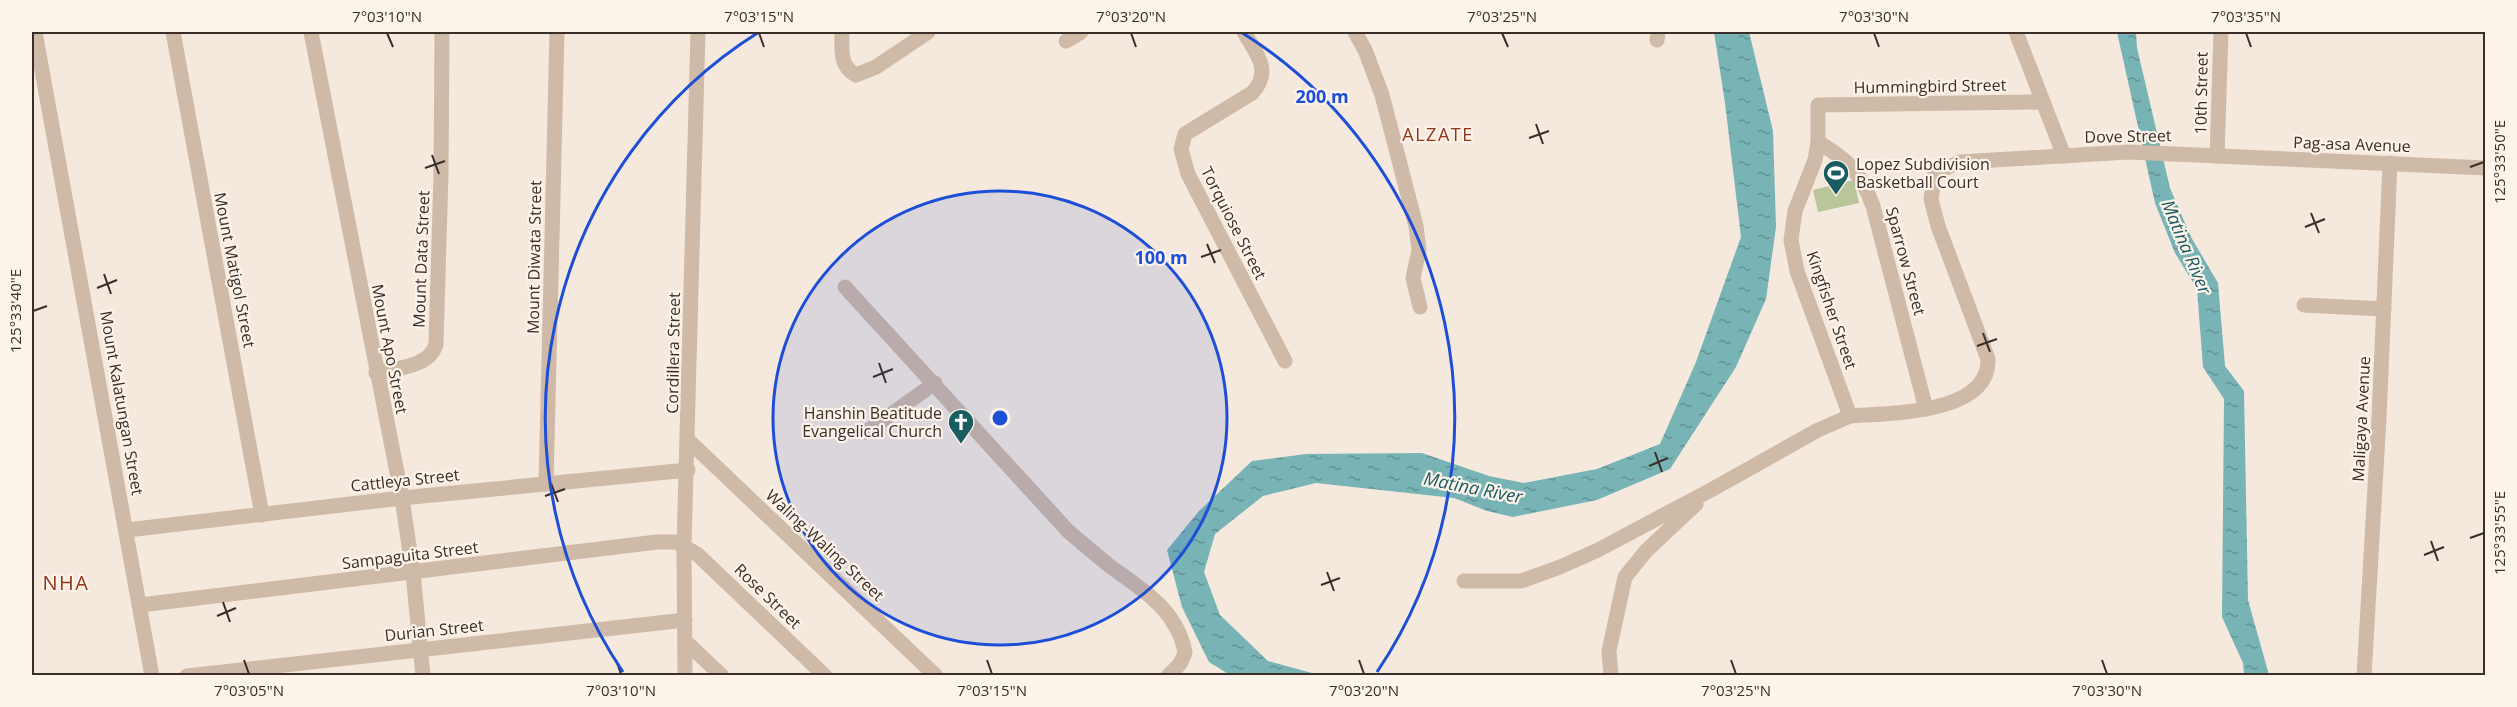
<svg xmlns="http://www.w3.org/2000/svg" width="2517" height="707" viewBox="0 0 2517 707" font-family="'Open Sans',sans-serif">
	<style>
		.green { fill: #b8c69a }
		.water { fill: url(#water-ripples) }
		.lines { fill: none; stroke-linecap: round; stroke-linejoin: round }
		.minor { stroke: #cfb9a7; stroke-width: 15 }
		.ticks { fill: none; stroke: #3a2e28; stroke-width: 2 }
		.ring { fill: none; stroke: #1d4ed8; stroke-width: 3 }
		.labels { text-anchor: middle; stroke-width: 4.5; stroke-linejoin: round; paint-order: stroke }
		.street-label { font-size: 16px; fill: #3a2e28; stroke: #fcf3ea }
		.poi-label { font-size: 16px; fill: #3a2e28; stroke: #fcf3ea; text-anchor: start }
		.neighbourhood-label { font-size: 18px; letter-spacing: 1.5px; fill: #923518; stroke: #fcf3ea }
		.water-label { font-size: 18px; font-style: italic; fill: #195c61; stroke: #fcf3ea }
		.quarter-label { font-size: 20px; letter-spacing: 1.5px; fill: #923518; stroke: #fcf3ea }
		.centre { fill: #1d4ed8; stroke: #fcf3ea; stroke-width: 3 }
		.ring-label { font-size: 18px; text-anchor: middle; font-weight: bold; fill: #1d4ed8; stroke: #fcf3ea; stroke-width: 4.5; stroke-linejoin: round; paint-order: stroke }
		.neatline { fill: none; stroke: #3a2e28; stroke-width: 2 }
		.ticks-label { font-size: 15px; text-anchor: middle; fill: #3a2e28 }
	</style>
	<defs>
		<pattern id="water-ripples" width="26" height="14" patternUnits="userSpaceOnUse" patternTransform="scale(1.5)"><rect width="26" height="14" fill="#78b3b5"/><path d="M2 4q2-2 4 0t4 0M15 11q2-2 4 0t4 0" fill="none" stroke="#639293"/></pattern>
	</defs>
	<rect width="100%" height="100%" fill="#f5e9dd"/>
	<polygon class="green" points="1854,180 1859,203 1818,212 1813,190"/>
	<g class="water">
		<polygon points="1714,32 1749,32 1773,131 1776,227 1766,299 1736,367 1670,469 1597,500 1513,517 1487,511 1454,498 1316,483 1263,496 1215,534 1204,572 1220,615 1268,661 1319,675 1230,675 1209,662 1182,607 1167,550 1199,511 1252,461 1306,454 1422,453 1489,476 1524,483 1597,469 1660,444 1696,362 1741,237 1725,103"/>
		<polygon points="2117,32 2136,32 2137,48 2170,188 2191,237 2218,283 2225,366 2244,391 2248,600 2269,675 2244,675 2243,663 2222,617 2224,399 2203,367 2197,289 2175,253 2155,203"/>
	</g>
	<g class="lines">
		<g class="minor">
			<polyline points="35,32 152,676"/>
			<polyline points="173,32 262,515"/>
			<polyline points="311,32 402,498 413,573 423,676"/>
			<path d="M842,32C842,49 839,66 856,75L876,67L928,32"/>
			<path d="M1244,32C1256,53 1273,71 1252,93L1185,134L1181,149L1188,174L1285,361"/>
			<polyline points="1355,32 1365,50 1382,95 1416,226 1419,250 1413,278 1420,307"/>
			<polyline points="2016,32 2064,156"/>
			<polyline points="1657,40 1658,32"/>
			<polyline points="1066,41 1081,32"/>
			<path d="M1818,142C1849,161 1860,171 1873,206L1926,409"/>
			<polyline points="2217,156 2221,32"/>
			<path d="M845,287L1068,531C1082,543 1096,555 1111,567C1142,589 1178,611 1185,653L1180,664L1168,676"/>
			<polyline points="2304,305 2384,309"/>
			<path d="M376,373C397,368 430,367 436,344L441,174L442,32"/>
			<path d="M1850,416C1887,413 1990,415 1988,359L1938,226L1931,199L1935,173L1960,162L2129,152L2486,168"/>
			<polyline points="866,432 935,383"/>
			<polyline points="689,441 936,676"/>
			<polyline points="546,483 557,32"/>
			<polyline points="127,530 402,498 688,470"/>
			<polyline points="1464,581 1521,581 1560,567 1598,550 1711,490 1818,430 1850,416 1797,271 1791,240 1795,211 1815,160 1818,142 1818,105 2043,102"/>
			<polyline points="140,605 657,542 676,542 697,554 825,676"/>
			<polyline points="685,641 722,676"/>
			<polyline points="187,676 685,620"/>
			<polyline points="685,676 684,546 698,32"/>
			<polyline points="1611,676 1609,651 1625,577 1646,551 1696,504"/>
			<polyline points="2364,676 2379,418 2390,163"/>
		</g>
	</g>
	<path class="ticks" d="M387,33L393,47M759,33L764,47M1131,33L1136,47M1502,33L1508,47M1874,33L1879,47M2246,33L2251,47M1536,124L1543,144M1529,138L1549,131M432,155L439,174M2470,167L2484,162M425,168L445,161M2311,213L2319,233M2305,227L2325,219M1207,244L1215,263M1201,257L1221,250M104,274L111,294M97,288L117,280M33,311L47,306M1983,333L1990,352M1977,346L1997,339M879,363L886,383M873,377L893,369M1655,452L1662,472M1649,466L1668,458M551,483L558,502M545,496L565,489M2470,538L2484,533M2431,541L2438,561M2424,555L2444,547M1327,572L1334,591M1321,585L1340,578M223,602L230,622M217,616L236,608M244,660L249,674M616,660L621,674M987,660L992,674M1359,660L1364,674M1731,660L1736,674M2102,660L2107,674"/>
	<circle cx="1000" cy="418" r="227" fill="#1d4ed8" fill-opacity=".12"/>
	<g class="ring">
		<circle cx="1000" cy="418" r="227"/>
		<path d="M623 672A455 455 0 0 1 759 32M1241 32A455 455 0 0 1 1377 672"/>
	</g>
	<defs>
		<g id="stadium-pin" transform="scale(1.35)"><path d="M0 17L-7.5 6A9.5 9.5 0 1 1 7.5 6Z" fill="#195c61" stroke="#fcf3ea"/><path d="M0-5a6.5 5 0 1 0 0 10a6.5 5 0 1 0 0-10ZM-3.5-1.8h7v3.6h-7Z" fill="#fff"/></g>
		<g id="church-pin" transform="scale(1.35)"><path d="M0 17L-7.5 6A9.5 9.5 0 1 1 7.5 6Z" fill="#195c61" stroke="#fcf3ea"/><path d="M-1.2-6h2.4v3.5h3.3v2.4h-3.3V6h-2.4V-.1h-3.3v-2.4h3.3Z" fill="#fff"/></g>
	</defs>
	<g fill-rule="evenodd">
		<use href="#stadium-pin" x="1836" y="173"/>
		<use href="#church-pin" x="961" y="422"/>
	</g>
	<g class="labels">
		<g class="street-label">
			<text transform="translate(1930 86) rotate(-1)" y="6">Hummingbird Street</text>
			<text transform="translate(2201 93) rotate(-89)" y="6">10th Street</text>
			<text transform="translate(2128 136) rotate(-1)" y="6">Dove Street</text>
			<text transform="translate(2352 144) rotate(2)" y="6">Pag-asa Avenue</text>
			<text transform="translate(1234 223) rotate(63)" y="6">Torquiose Street</text>
			<text transform="translate(534 257) rotate(-89)" y="6">Mount Diwata Street</text>
			<text transform="translate(421 259) rotate(-88)" y="6">Mount Data Street</text>
			<text transform="translate(1906 261) rotate(75)" y="6">Sparrow Street</text>
			<text transform="translate(235 270) rotate(79)" y="6">Mount Matigol Street</text>
			<text transform="translate(1832 310) rotate(71)" y="6">Kingfisher Street</text>
			<text transform="translate(390 349) rotate(79)" y="6">Mount Apo Street</text>
			<text transform="translate(673 353) rotate(-89)" y="6">Cordillera Street</text>
			<text transform="translate(122 403) rotate(80)" y="6">Mount Kalatungan Street</text>
			<text transform="translate(2361 419) rotate(-87)" y="6">Maligaya Avenue</text>
			<text transform="translate(405 480) rotate(-6)" y="6">Cattleya Street</text>
			<text transform="translate(825 545) rotate(43)" y="6">Waling-Waling Street</text>
			<text transform="translate(410 555) rotate(-7)" y="6">Sampaguita Street</text>
			<text transform="translate(768 596) rotate(44)" y="6">Rose Street</text>
			<text transform="translate(434 630) rotate(-6)" y="6">Durian Street</text>
		</g>
		<g class="poi-label">
			<text x="1856" y="170">Lopez Subdivision<tspan x="1856" dy="18">Basketball Court</tspan></text>
			<text x="942" y="419" text-anchor="end">Hanshin Beatitude<tspan x="942" dy="18">Evangelical Church</tspan></text>
		</g>
		<g class="neighbourhood-label">
			<text x="1438" y="141">ALZATE</text>
		</g>
		<g class="water-label">
			<text transform="translate(2186 247) rotate(67)" y="6">Matina River</text>
			<text transform="translate(1473 488) rotate(11)" y="6">Matina River</text>
		</g>
		<g class="quarter-label">
			<text x="66" y="590">NHA</text>
		</g>
	</g>
	<circle cx="1000" cy="418" r="9" class="centre"/>
	<g class="ring-label">
		<text x="1322" y="103">200 m</text>
		<text x="1161" y="264">100 m</text>
	</g>
	<rect width="2517" height="707" fill="none" stroke="#fcf3ea" stroke-width="66"/>
	<rect x="33" y="33" width="2451" height="641" class="neatline"/>
	<g class="ticks-label">
		<text x="387" y="22">7°03'10"N</text>
		<text x="759" y="22">7°03'15"N</text>
		<text x="1131" y="22">7°03'20"N</text>
		<text x="1502" y="22">7°03'25"N</text>
		<text x="1874" y="22">7°03'30"N</text>
		<text x="2246" y="22">7°03'35"N</text>
		<text transform="translate(2500 162) rotate(-90)" y="5">125°33'50"E</text>
		<text transform="translate(16 311) rotate(-90)" y="5">125°33'40"E</text>
		<text transform="translate(2500 533) rotate(-90)" y="5">125°33'55"E</text>
		<text x="249" y="696">7°03'05"N</text>
		<text x="621" y="696">7°03'10"N</text>
		<text x="992" y="696">7°03'15"N</text>
		<text x="1364" y="696">7°03'20"N</text>
		<text x="1736" y="696">7°03'25"N</text>
		<text x="2107" y="696">7°03'30"N</text>
	</g>
</svg>
